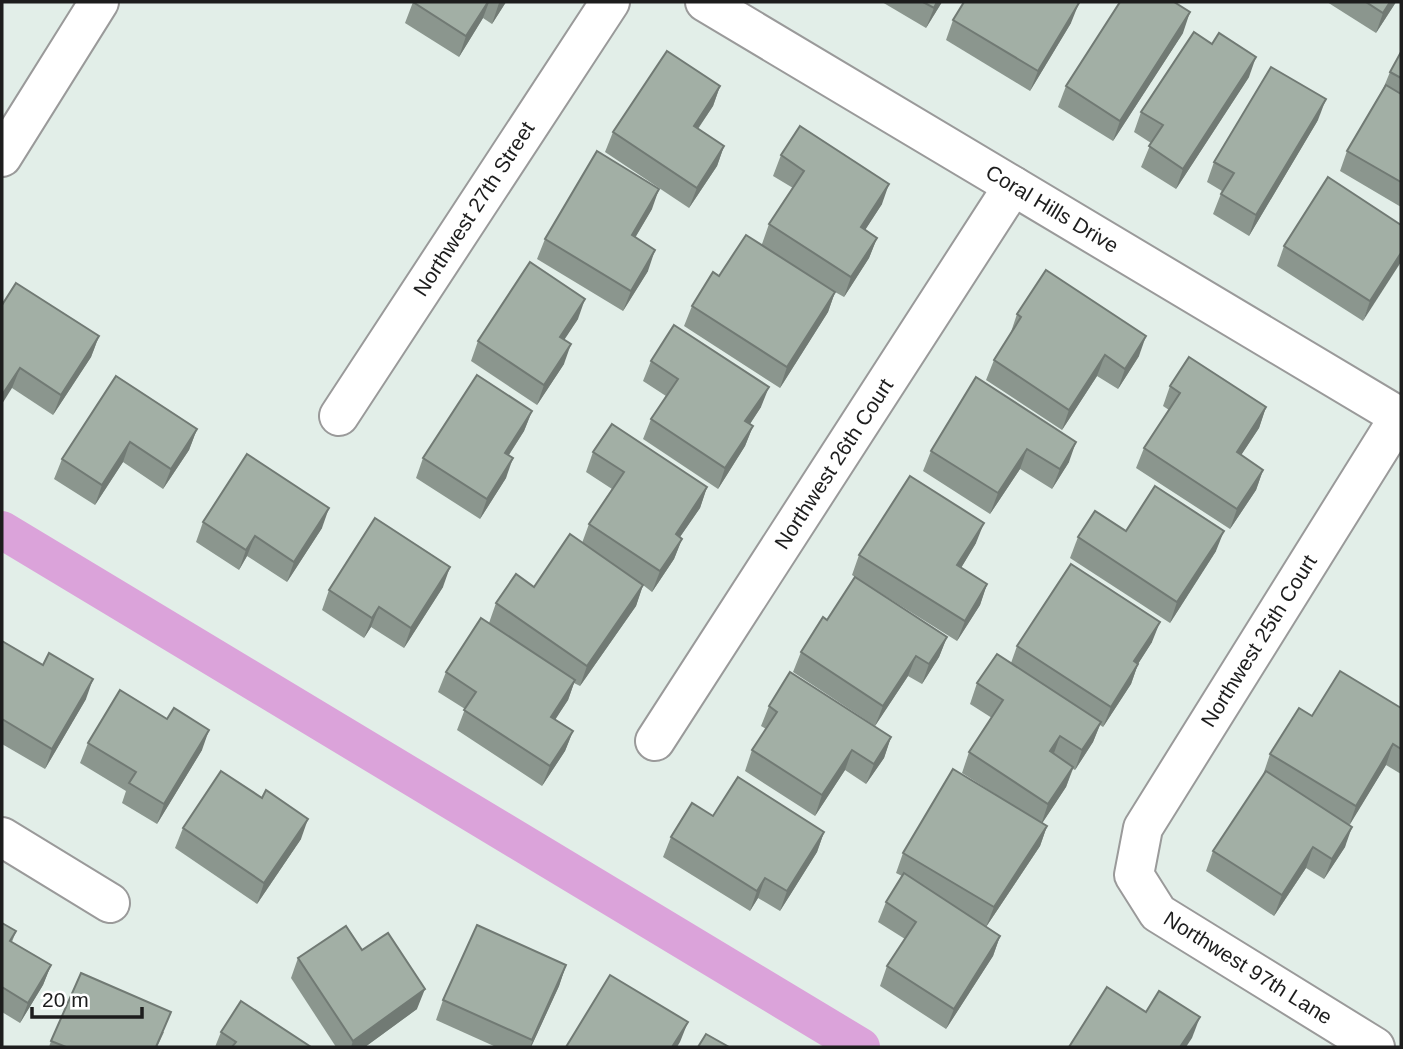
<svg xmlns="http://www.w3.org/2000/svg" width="1403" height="1049" viewBox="0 0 1403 1049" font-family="Helvetica,sans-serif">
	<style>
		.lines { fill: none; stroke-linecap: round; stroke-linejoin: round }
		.canal { stroke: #dba3da; stroke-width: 38 }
		.minor-casing { stroke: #9a9a9a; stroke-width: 42 }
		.minor { stroke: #fff; stroke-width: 38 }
		.wall { fill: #8b968e }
		.shaded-wall { fill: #717a74 }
		.building { fill: #a2afa5; stroke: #717a74; stroke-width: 2 }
		.labels { text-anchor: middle; stroke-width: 5; stroke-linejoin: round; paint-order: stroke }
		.street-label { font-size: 21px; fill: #1d1d1d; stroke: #fff }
	</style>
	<rect width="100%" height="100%" fill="#e2eee8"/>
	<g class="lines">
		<polyline class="canal" points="2,530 861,1047"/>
		<g class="minor-casing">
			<g id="minor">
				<polyline points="705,2 1400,417"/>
				<polyline points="2,157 99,2"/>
				<polyline points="339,416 610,2"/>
				<polyline points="655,741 1013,186"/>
				<polyline points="2,837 110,903"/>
				<polyline points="1375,1047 1158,913 1134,875 1143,828 1401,414"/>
			</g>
		</g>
		<use href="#minor" class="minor"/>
	</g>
	<g class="wall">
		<polygon points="413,2 506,2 492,24 483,18 459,57 405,23"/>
		<polygon points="882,2 942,2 926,28"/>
		<polygon points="1327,2 1396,2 1376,33"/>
		<polygon points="953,20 1071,23 1030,91 946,40"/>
		<polygon points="1183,33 1113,141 1058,107 1066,86"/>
		<polygon points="1401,52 1401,207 1340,171 1347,151 1383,89 1390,72"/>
		<polygon points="1249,77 1176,189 1141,167 1151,143 1134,132 1141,112"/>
		<polygon points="720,86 713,106 698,129 724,146 717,166 689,208 605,152 613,132"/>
		<polygon points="1318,120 1249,236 1213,214 1222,191 1207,182 1214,162"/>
		<polygon points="781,155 882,204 865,230 877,238 869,258 844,297 835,292 828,312 780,388 684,326 692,306 719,276 762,244 769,224 793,188 773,176"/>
		<polygon points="652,209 635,238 648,271 623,311 537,259 545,239"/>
		<polygon points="1401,225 1363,321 1277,266 1284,246"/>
		<polygon points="2,305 99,336 91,357 53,415 12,388"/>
		<polygon points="1017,314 1139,356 1118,389 1097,376 1062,430 986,380 994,360 1010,335"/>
		<polygon points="578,319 564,339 564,364 537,405 471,361 478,341"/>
		<polygon points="651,361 761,407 750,424 753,426 745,446 718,489 643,439 651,419 666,396 643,381"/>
		<polygon points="116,376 197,429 189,450 163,489 123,462 95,505 54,479 62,459"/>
		<polygon points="976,377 1069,462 1052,489 1020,469 990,514 923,471 931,451"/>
		<polygon points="1170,386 1266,407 1259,428 1241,455 1263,470 1256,490 1230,529 1136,468 1144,448 1169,410 1163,406"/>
		<polygon points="532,411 524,431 509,455 506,478 480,519 416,478 423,458"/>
		<polygon points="593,452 707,487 700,508 680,537 682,539 674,559 652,592 643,585 636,606 580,686 574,683 568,700 555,719 573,731 565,751 542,786 457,730 465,709 438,692 446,672 489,623 496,603 534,587 582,543 589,524 612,489 586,472"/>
		<polygon points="203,522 322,528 287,582 247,556 239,570 196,542"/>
		<polygon points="1126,531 1216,551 1170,623 1070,558 1078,537"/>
		<polygon points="976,543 961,568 987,584 980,605 957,641 869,586 947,637 939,657 922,684 908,676 875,726 793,672 801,652 827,620 855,577 852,575 859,555"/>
		<polygon points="443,587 404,648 371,627 364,638 322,610 329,590"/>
		<polygon points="2,641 86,699 45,769 2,744"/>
		<polygon points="1152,642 1138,664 1131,684 1103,727 1100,725 1093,742 1075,770 1073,769 1066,787 1042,823 1047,826 1040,846 986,927 1000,936 993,956 946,1029 880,986 887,966 905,939 878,922 886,902 902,876 896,873 903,853 995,794 962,773 969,752 992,718 970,704 977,683 1011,663 1017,646"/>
		<polygon points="769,706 891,737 884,758 866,784 845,770 815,816 745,771 752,750 766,729 761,726"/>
		<polygon points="1401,708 1401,774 1386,765 1349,825 1345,847 1324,879 1306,868 1274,916 1206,871 1213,851 1263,775 1270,754 1312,716"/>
		<polygon points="88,743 202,750 157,824 122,803 126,791 80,763"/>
		<polygon points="713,816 824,832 817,852 780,911 758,898 750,911 663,857 671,837"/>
		<polygon points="183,828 301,839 257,904 175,848"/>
		<polygon points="2,923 16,931 12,942 51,965 43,985 20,1023 2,1012"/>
		<polygon points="362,950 417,1009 365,1047 336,1047 291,978 298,958"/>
		<polygon points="566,965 559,986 531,1047 496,1047 436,1020 443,1000"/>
		<polygon points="164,1032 157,1047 49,1047 51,1041"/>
		<polygon points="221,1032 311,1047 215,1047"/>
	</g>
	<g class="shaded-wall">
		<polygon points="488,2 489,2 483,18 459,57 466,36"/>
		<polygon points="500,2 506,2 492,24 499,3"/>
		<polygon points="937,2 942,2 926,28 934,8"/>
		<polygon points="1390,2 1396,2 1376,33 1383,13"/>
		<polygon points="1079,3 1071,23 1030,91 1038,71"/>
		<polygon points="1190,12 1183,33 1113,141 1120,121"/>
		<polygon points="1256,57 1249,77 1176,189 1183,169"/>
		<polygon points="720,86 713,106 686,146 694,126"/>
		<polygon points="1326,99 1318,120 1249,236 1256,215"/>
		<polygon points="724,146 717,166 689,208 697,188"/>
		<polygon points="889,184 882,204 854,247 861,227"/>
		<polygon points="659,189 652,209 624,256 632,235"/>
		<polygon points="877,238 869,258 844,297 851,277"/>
		<polygon points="655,250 648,271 623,311 631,291"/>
		<polygon points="1401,253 1401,262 1363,321 1370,301"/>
		<polygon points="835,292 828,312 780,388 787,367"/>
		<polygon points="585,299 578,319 553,357 560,337"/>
		<polygon points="99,336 91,357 53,415 61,395"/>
		<polygon points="1146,336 1139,356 1118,389 1125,369"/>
		<polygon points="571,344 564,364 537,405 544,385"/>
		<polygon points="1105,355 1097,376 1062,430 1069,410"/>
		<polygon points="20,368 12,388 2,404 2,395"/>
		<polygon points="769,387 761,407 738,442 745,421"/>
		<polygon points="1266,407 1259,428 1230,472 1237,452"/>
		<polygon points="532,411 524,431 497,473 505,453"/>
		<polygon points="753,426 745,446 718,489 725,468"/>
		<polygon points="197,429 189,450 163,489 171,469"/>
		<polygon points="130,442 123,462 95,505 102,485"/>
		<polygon points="1076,442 1069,462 1052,489 1060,469"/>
		<polygon points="1027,449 1020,469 990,514 998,493"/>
		<polygon points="513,458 506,478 480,519 487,499"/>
		<polygon points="1263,470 1256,490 1230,529 1237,509"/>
		<polygon points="707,487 700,508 668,554 676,534"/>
		<polygon points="329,508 322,528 287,582 294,562"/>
		<polygon points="984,523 976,543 950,586 957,565"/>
		<polygon points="1224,531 1216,551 1170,623 1177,602"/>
		<polygon points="255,536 247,556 239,570 246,550"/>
		<polygon points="682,539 674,559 652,592 660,571"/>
		<polygon points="450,567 443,587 404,648 411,628"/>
		<polygon points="987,584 980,605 957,641 965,621"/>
		<polygon points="643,585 636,606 580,686 587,666"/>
		<polygon points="379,607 371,627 364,638 372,618"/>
		<polygon points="1160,622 1152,642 1127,681 1134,661"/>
		<polygon points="947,637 939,657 922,684 929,664"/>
		<polygon points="916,656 908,676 875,726 883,706"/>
		<polygon points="1138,664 1131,684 1103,727 1111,707"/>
		<polygon points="93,679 86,699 45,769 52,749"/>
		<polygon points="575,680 568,700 544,737 551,717"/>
		<polygon points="1101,722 1093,742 1075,770 1082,750"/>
		<polygon points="209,730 202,750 157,824 164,804"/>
		<polygon points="573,731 565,751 542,786 550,766"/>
		<polygon points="1060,736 1053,756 1050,751"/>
		<polygon points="891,737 884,758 866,784 874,764"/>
		<polygon points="1393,744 1386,765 1349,826 1356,806"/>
		<polygon points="852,750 845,770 815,816 822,795"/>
		<polygon points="1073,767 1066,787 1041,825 1048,804"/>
		<polygon points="308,819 301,839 257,904 264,883"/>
		<polygon points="1047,826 1040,846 986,927 994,907"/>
		<polygon points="1352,827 1345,847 1324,879 1332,859"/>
		<polygon points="824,832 817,852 780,911 787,891"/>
		<polygon points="1313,847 1306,868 1274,916 1282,895"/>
		<polygon points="765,878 758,898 750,911 757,891"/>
		<polygon points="1000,936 993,956 946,1029 954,1009"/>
		<polygon points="51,965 43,985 20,1023 28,1003"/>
		<polygon points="566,965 559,986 531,1047 530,1047"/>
		<polygon points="425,989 417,1009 365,1047 351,1047 353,1041"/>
		<polygon points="1200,1017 1192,1038 1186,1047 1180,1047"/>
		<polygon points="688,1022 680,1042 677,1047 672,1047"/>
	</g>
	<g class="building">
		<polygon points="413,2 488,2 466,36"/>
		<polygon points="923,2 937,2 934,8"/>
		<polygon points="964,2 1077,2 1079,3 1038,71 953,20"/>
		<polygon points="1120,2 1174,2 1190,12 1120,121 1066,86"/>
		<polygon points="1366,2 1390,2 1383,13"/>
		<polygon points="1194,32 1212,44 1219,33 1256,57 1183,169 1149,146 1163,125 1141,112"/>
		<polygon points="667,51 720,86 694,126 724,146 697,188 613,132"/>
		<polygon points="1401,52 1401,78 1390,72"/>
		<polygon points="1271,67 1326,99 1256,215 1221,194 1234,173 1214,162"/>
		<polygon points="1386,85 1401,94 1401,182 1347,151"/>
		<polygon points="800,126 889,184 861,227 877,238 851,277 769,224 804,171 781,155"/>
		<polygon points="597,151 659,189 632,235 655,250 631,291 545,239"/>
		<polygon points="1328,177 1401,225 1401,253 1370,301 1284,246"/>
		<polygon points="746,235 835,292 787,367 692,306 713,272 719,276"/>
		<polygon points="530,262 585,299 560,337 571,344 544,385 478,341"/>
		<polygon points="1046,270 1146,336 1125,369 1105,355 1069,410 994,360 1021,317 1017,314"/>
		<polygon points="16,283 99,336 61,395 20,368 2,395 2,305"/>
		<polygon points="674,325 769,387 745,421 753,426 725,468 651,419 678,379 651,361"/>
		<polygon points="1189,357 1266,407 1237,452 1263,470 1237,509 1144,448 1180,393 1170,386"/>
		<polygon points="477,375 532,411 505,453 513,458 487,499 423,458"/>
		<polygon points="116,376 197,429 171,469 130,442 102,485 62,459"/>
		<polygon points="976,377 1076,442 1060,469 1027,449 998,493 931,451"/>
		<polygon points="612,424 707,487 676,534 682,539 660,571 589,524 624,472 593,452"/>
		<polygon points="247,454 329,508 294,562 255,536 246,550 203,522"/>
		<polygon points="910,476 984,523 957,565 987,584 965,621 859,555"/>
		<polygon points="1155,486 1224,531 1177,602 1078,537 1095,511 1126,531"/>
		<polygon points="375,518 450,567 411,628 379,607 372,618 329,590"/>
		<polygon points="570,534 643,585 587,666 496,603 516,574 534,587"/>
		<polygon points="1071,564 1160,622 1134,661 1138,664 1111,707 1017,646"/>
		<polygon points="855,577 947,637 929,664 916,656 883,706 801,652 823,617 827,620"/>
		<polygon points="481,618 575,680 551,717 573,731 550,766 464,710 476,692 446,672"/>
		<polygon points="2,641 43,665 49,653 93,679 52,749 2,719"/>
		<polygon points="997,654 1101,722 1082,750 1060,736 1050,751 1073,767 1048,804 969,752 1003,700 977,683"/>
		<polygon points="1340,671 1401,708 1401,749 1393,744 1356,806 1270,754 1299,708 1312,716"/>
		<polygon points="790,672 891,737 874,764 852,750 822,795 752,750 777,712 769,706"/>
		<polygon points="120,690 167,719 174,708 209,730 164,804 129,783 136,772 88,743"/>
		<polygon points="953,769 1047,826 994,907 903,853"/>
		<polygon points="221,771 262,798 266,790 308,819 264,883 183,828"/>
		<polygon points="1266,771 1352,827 1332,859 1313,847 1282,895 1213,851"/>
		<polygon points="738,777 824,832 787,891 765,878 757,891 671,837 692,803 713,816"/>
		<polygon points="904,873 1000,936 954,1009 887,966 916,922 886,902"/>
		<polygon points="2,923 16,931 10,941 51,965 28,1003 2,987"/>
		<polygon points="477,925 566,965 532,1040 443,1000"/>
		<polygon points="346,926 362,950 388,933 425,989 353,1041 298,958"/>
		<polygon points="81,973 171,1012 156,1047 66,1047 51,1041"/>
		<polygon points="610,975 688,1022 672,1047 566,1047"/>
		<polygon points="1107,987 1146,1012 1159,991 1200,1017 1180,1047 1069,1047"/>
		<polygon points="241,1001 311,1047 232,1047 236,1042 221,1032"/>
		<polygon points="706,1034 729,1047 698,1047"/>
	</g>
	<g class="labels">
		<g class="street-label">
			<text transform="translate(474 209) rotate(-57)" y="7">Northwest 27th Street</text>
			<text transform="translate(1052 209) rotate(31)" y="7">Coral Hills Drive</text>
			<text transform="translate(834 464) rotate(-57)" y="7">Northwest 26th Court</text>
			<text transform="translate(1259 641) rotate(-58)" y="7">Northwest 25th Court</text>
			<text transform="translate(1248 968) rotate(32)" y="7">Northwest 97th Lane</text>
		</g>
	</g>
	<rect width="1403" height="1049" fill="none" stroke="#1d1d1d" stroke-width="7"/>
	<path d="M32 1007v10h110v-10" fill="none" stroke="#1d1d1d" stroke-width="3.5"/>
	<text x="42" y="1007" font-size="21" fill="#1d1d1d" stroke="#ffffff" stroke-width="5" paint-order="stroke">20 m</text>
</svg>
